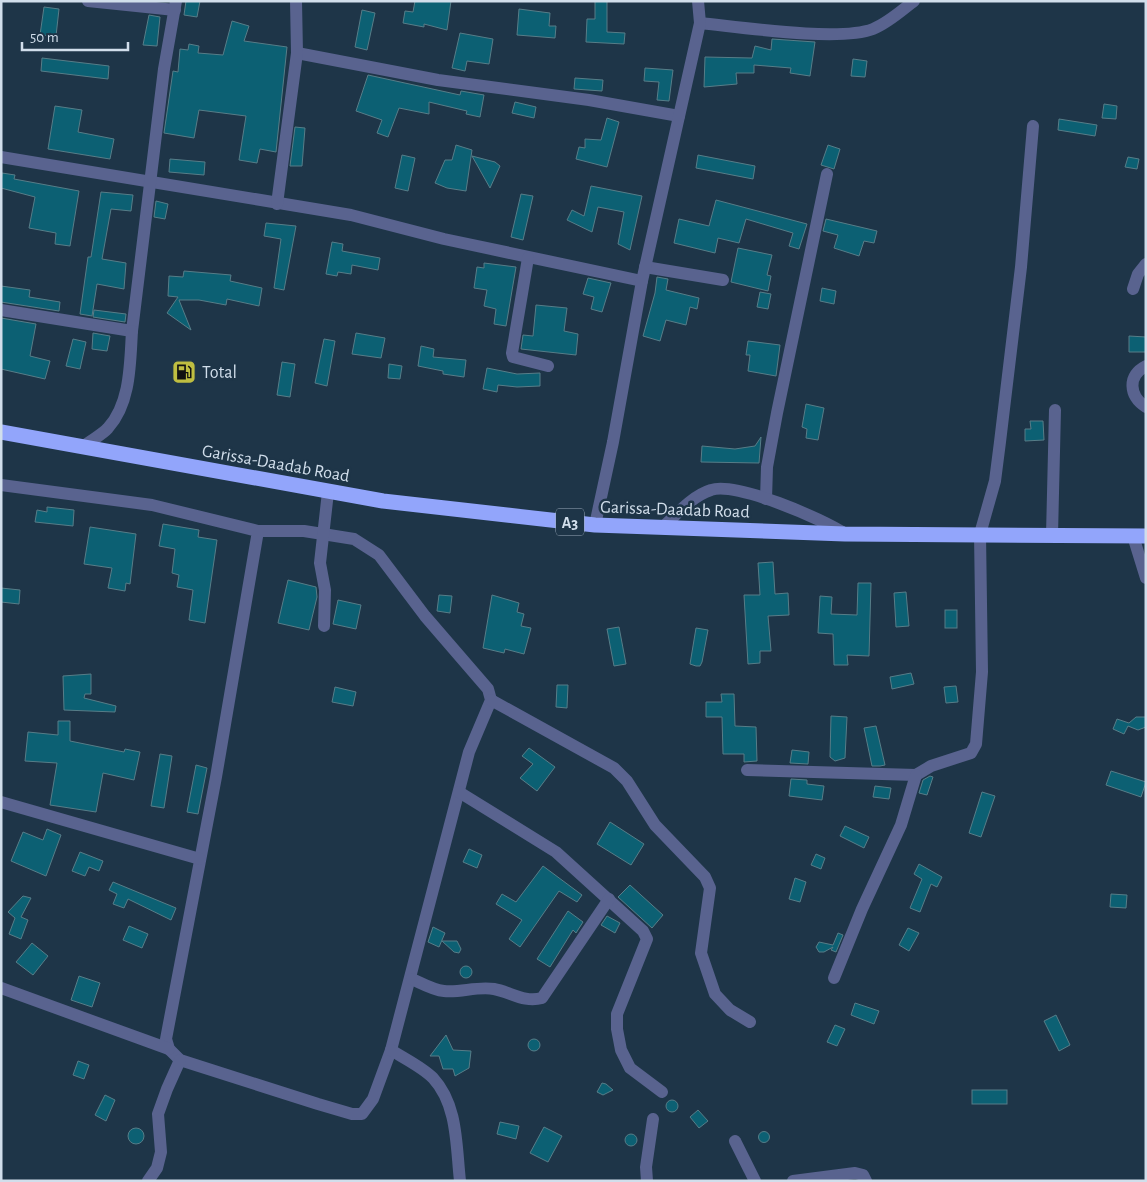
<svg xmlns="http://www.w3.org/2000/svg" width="1147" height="1182" viewBox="0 0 1147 1182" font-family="'Alegreya Sans',sans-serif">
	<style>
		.building { fill: #0c6073; stroke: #577d88 }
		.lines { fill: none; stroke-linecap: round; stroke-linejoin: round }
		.minor { stroke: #59638f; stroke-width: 12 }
		.highway { stroke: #92a5fb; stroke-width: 15 }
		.labels { text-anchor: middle; stroke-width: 5; stroke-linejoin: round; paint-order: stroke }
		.shield { fill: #1e3548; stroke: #9babba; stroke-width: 1 }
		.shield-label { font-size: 16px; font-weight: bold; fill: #d1deeb }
		.poi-label { font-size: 18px; fill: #d1deeb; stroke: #1e3548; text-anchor: start }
		.street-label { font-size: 18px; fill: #d1deeb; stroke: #1e3548 }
	</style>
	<rect width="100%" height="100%" fill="#1e3548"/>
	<g class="building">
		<polygon points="186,1 200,1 197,17 184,15"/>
		<polygon points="415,1 451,1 447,30 424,24 424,27 403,23 405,11 413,12"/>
		<polygon points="595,1 607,1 607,32 625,33 624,44 586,42 587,19 595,19"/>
		<polygon points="44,7 59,9 56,36 40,35"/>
		<polygon points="519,9 550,13 549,26 556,26 555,38 517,35"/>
		<polygon points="362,10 375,13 367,50 355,47"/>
		<polygon points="149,15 160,17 157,46 143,45"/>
		<polygon points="232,21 249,26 244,41 287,47 276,152 260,149 257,163 239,160 246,116 199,110 194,138 164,133 173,71 178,72 180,49 188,50 189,44 199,46 198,53 223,55"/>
		<polygon points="460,33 493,39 489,64 467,61 465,71 452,68"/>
		<polygon points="772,39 815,42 810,76 790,73 791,68 754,65 754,73 736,73 737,84 704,87 705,57 752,58 755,46 771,50"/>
		<polygon points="42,58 109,66 108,79 41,71"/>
		<polygon points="853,59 867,61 865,77 851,76"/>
		<polygon points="645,68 673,70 669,101 657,100 659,82 644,81"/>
		<polygon points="368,75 460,95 461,91 484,95 480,117 466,114 467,111 429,102 429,114 399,108 388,137 377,133 382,120 356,111"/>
		<polygon points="575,78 603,80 602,91 574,89"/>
		<polygon points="515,102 536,107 534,118 512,113"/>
		<polygon points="1104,104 1117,106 1116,119 1102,118"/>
		<polygon points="55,106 82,110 78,132 114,139 110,159 48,149"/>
		<polygon points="607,118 619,122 607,167 576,159 579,147 585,148 585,139 601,140"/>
		<polygon points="1059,119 1097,125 1095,136 1058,130"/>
		<polygon points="295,127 305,128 302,166 290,166"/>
		<polygon points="456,145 472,150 466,191 447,188 435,183 445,160 452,160"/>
		<polygon points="828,145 840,149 834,169 821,165"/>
		<polygon points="402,155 415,158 408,191 395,188"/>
		<polygon points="698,155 755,166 753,179 696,168"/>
		<polygon points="472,156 495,162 500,166 490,188"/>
		<polygon points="1128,157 1139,159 1137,169 1125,167"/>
		<polygon points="170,159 205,162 204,175 169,172"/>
		<polygon points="2,173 15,175 14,179 79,191 70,246 55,244 56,233 29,228 35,197 1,188"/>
		<polygon points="591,186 642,196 630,250 618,244 624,212 598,207 592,232 567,220 572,210 584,216"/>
		<polygon points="101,192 133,195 131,211 111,209 102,259 126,263 124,289 97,284 92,316 80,314 88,257 91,257"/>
		<polygon points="521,194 533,196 523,240 511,237"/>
		<polygon points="716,200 807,224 799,249 789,246 793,233 746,219 739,243 718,238 715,253 674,243 679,219 709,226"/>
		<polygon points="156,201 168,204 165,219 154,217"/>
		<polygon points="826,219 877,231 874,243 864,241 859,256 834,248 838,235 823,231"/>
		<polygon points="266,223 296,226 284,290 274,288 281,239 264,236"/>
		<polygon points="332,242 343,244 342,251 380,258 378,270 352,265 351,274 338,272 337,276 326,274"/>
		<polygon points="738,248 772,255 767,275 771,276 768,291 731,282"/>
		<polygon points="484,263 516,267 506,326 494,324 496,309 484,306 487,290 474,288 477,267 484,268"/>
		<polygon points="184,271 231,275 230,281 262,288 259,306 227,299 226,305 199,300 179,300 191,330 167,313 178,297 168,296 169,276 183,277"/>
		<polygon points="657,277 668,279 666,290 699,298 697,309 690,307 686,325 666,320 660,341 643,336 655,293"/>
		<polygon points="588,278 611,283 602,312 591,309 594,297 583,294"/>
		<polygon points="1,286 30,290 29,297 60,302 59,311 1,302"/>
		<polygon points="822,288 836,291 834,304 820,301"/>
		<polygon points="760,292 771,294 768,309 757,307"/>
		<polygon points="536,305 567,308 564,331 578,334 576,355 521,349 523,335 533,336"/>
		<polygon points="94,310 126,314 125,322 93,317"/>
		<polygon points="1,318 36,324 30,356 50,361 45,379 1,369"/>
		<polygon points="93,333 110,336 107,351 92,349"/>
		<polygon points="356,333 385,338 381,358 352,354"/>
		<polygon points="1129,336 1146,337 1146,352 1129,352"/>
		<polygon points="73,339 86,342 80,369 66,366"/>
		<polygon points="324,339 335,341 327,386 315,383"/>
		<polygon points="748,341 780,345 776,376 748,371 750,355 746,355"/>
		<polygon points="421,346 434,349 433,357 466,360 464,377 443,374 443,371 418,366"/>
		<polygon points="282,362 295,364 290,397 277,395"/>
		<polygon points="389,364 402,366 400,379 388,378"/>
		<polygon points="487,368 517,374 540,373 540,386 517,387 498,385 497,392 483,389"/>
		<polygon points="806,404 824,408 818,440 806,438 807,429 802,427"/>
		<polygon points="1030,421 1043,421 1044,440 1025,441 1025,429 1031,429"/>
		<polygon points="761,437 759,463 701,462 702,446 735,449 755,446"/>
		<polygon points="47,507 74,510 73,526 35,522 37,510 47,512"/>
		<polygon points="163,524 199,530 198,537 217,540 205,623 189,620 193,590 177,587 179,575 172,573 175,549 159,546"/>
		<polygon points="90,527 136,534 130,584 126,583 125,591 108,588 112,568 84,564"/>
		<polygon points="773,562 775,594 788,593 789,615 768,616 771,651 760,651 760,663 748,664 744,595 760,595 758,563"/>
		<polygon points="288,580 316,587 317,597 309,630 278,623"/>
		<polygon points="858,583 871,583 869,656 847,655 848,665 834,665 833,634 818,633 820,596 832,597 831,614 857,615"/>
		<polygon points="1,588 20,590 19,604 1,602"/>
		<polygon points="906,592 909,626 896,627 894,593"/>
		<polygon points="439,595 452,596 450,613 437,611"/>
		<polygon points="492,595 519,603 517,612 524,614 521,626 531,628 524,654 505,649 504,653 483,648"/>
		<polygon points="338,600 361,605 356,629 333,624"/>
		<rect x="945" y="610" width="12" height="18"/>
		<polygon points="619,627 626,664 614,666 607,629"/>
		<polygon points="696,628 708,630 702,662 700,666 696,666 690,664"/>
		<polygon points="911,673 914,684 892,689 890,677"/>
		<polygon points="91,674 91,694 85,694 84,698 116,706 115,712 64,710 63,676"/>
		<polygon points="557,685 568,685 567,708 556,707"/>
		<polygon points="956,686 958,702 946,703 944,687"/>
		<polygon points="335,687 356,692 353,706 332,702"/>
		<polygon points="721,694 734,694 735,726 756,727 757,761 744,762 744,754 723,754 722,717 706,717 706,702 722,702"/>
		<polygon points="831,716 847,717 845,758 835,761 830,757"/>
		<polygon points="1136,717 1146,717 1146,727 1138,730 1128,726 1124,734 1113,729 1117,719 1129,723"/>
		<polygon points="58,721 70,721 70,741 124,752 125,749 140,752 134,780 103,773 96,812 50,805 57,763 25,761 28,732 58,735"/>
		<polygon points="876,726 885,765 880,766 872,766 864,728"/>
		<polygon points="529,748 555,767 537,791 520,778 533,764 522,756"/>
		<polygon points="792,750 809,752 808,764 790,763"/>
		<polygon points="160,754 172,756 164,808 151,806"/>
		<polygon points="196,765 207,768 198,814 187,812"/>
		<polygon points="1111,771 1146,782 1141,797 1106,785"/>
		<polygon points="930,776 933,777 927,795 919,793 923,780"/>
		<polygon points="791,779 807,780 807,784 824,786 822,800 789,796"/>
		<polygon points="875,786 891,788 889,799 873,797"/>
		<polygon points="982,792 995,796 981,837 969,833"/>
		<polygon points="610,822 644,844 631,865 597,844"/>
		<polygon points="845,826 869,837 864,848 840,836"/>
		<polygon points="47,829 61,835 46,876 11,861 23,832 43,840"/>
		<polygon points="469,849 482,855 477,868 463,862"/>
		<polygon points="80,852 103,861 99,871 89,867 85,876 72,871"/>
		<polygon points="816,854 825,858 821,869 811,865"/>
		<polygon points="919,864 942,877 937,887 931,884 920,912 910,908 922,879 914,874"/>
		<polygon points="543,866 582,895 577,902 559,891 520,947 509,939 522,920 496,904 502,894 516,902"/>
		<polygon points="795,878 806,882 800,902 789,899"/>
		<polygon points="113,882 176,908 171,920 128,899 124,908 113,904 117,894 109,890"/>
		<polygon points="630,885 663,915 652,928 618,897"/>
		<polygon points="1111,894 1127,895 1126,908 1110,907"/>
		<polygon points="23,896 31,898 21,917 28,920 21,939 9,934 15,918 8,912"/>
		<polygon points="568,911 583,922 576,933 573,930 550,967 537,959"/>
		<polygon points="607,916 620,923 615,933 601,925"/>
		<polygon points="129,926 148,934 142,948 123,940"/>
		<polygon points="433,927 445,933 439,947 428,942"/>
		<polygon points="908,928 919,933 909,951 899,945"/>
		<polygon points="838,933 843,935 836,952 831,950 833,947 824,952 819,952 816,947 819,942 833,945"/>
		<polygon points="442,941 457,941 461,949 459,953 454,952"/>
		<polygon points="32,943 48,956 33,975 16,962"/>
		<circle cx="466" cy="972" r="6"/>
		<polygon points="79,976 100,983 92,1007 71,1000"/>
		<polygon points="855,1003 879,1011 874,1024 851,1015"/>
		<polygon points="1056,1015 1070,1045 1059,1051 1044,1021"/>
		<polygon points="835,1025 845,1029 837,1046 827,1042"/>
		<polygon points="446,1035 453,1050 471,1051 469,1068 455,1076 453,1069 443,1069 439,1056 430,1056"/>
		<circle cx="534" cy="1045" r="6"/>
		<polygon points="78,1061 89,1065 84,1079 73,1075"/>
		<polygon points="602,1083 606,1084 613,1090 603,1095 597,1092"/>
		<rect x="972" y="1090" width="35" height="14"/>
		<polygon points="105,1095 115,1100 106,1121 95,1115"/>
		<circle cx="672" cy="1106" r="6"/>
		<polygon points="698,1110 708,1121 699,1128 690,1117"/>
		<polygon points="500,1122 519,1126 516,1139 497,1134"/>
		<polygon points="544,1127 562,1136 548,1162 530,1153"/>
		<circle cx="136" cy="1136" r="8"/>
		<circle cx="764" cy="1137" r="5.5"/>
		<circle cx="631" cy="1140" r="6"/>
	</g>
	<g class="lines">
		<g class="minor">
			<polyline points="88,1 175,10"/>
			<path d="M700,23C740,27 839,42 873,29C888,23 901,11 914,1"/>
			<polyline points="297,53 438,80 589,100 679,116"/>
			<polyline points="1,157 351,215 444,239 642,281"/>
			<polyline points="277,204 297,53 296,1"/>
			<polyline points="528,258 512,353 513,357 548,366"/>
			<polyline points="645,267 723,280"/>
			<polyline points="1133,289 1138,274 1146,264"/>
			<polyline points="1,310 132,331 164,69 176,1"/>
			<path d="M1146,366C1127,376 1129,396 1146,407"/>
			<path d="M84,446C91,440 102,435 108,428C131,403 130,362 132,331"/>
			<polyline points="1,485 152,505 258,531 304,531 354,539 379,555 425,616 488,689 491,700 469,752 391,1050 373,1099 362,1114 352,1114 318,1104 180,1060 169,1049 166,1039 216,777 258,531"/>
			<polyline points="766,499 767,467 777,413 827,174"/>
			<polyline points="595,525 613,442 642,281 700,23 698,1"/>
			<path d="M662,528C677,514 692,496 711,490C735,481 823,519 845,534"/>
			<polyline points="1052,535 1055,410"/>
			<polyline points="1133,536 1146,578"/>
			<polyline points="324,626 325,590 320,563 328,492"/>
			<polyline points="491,700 614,768 627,781 655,825 705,877 710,888 701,953 715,994 730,1010 750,1022"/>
			<polyline points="747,770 916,775 931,766 971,753 976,744 982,672 980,534 995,481 1000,442 1021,267 1033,126"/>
			<polyline points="459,792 556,852 643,931 647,939 617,1014 617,1029 621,1050 630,1068 662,1092"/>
			<polyline points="1,802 200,859"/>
			<polyline points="834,978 862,909 901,825 916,775"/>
			<path d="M412,979C421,983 433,990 444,991C460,993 477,986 494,989C511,992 524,1003 542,998L609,899"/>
			<polyline points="1,988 169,1049"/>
			<path d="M391,1050C405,1059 422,1067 433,1078C458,1105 456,1146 460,1181"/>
			<polyline points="735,1141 755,1181"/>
			<polyline points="148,1181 157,1168 161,1152 158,1114 167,1089 180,1060"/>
			<polyline points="647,1181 646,1167 653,1119"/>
			<polyline points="793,1181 855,1173 863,1175 866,1181"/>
		</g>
		<polyline class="highway" points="1,432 383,501 595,525 845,534 1146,536"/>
	</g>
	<defs>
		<g id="fuel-square" transform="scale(1.25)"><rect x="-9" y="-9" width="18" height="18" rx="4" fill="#bfbe41" stroke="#1e3548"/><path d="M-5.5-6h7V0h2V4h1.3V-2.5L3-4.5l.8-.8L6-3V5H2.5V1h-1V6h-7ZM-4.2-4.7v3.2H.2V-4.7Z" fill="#111"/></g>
	</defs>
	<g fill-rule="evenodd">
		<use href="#fuel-square" x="184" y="372"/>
	</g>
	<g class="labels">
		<rect class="shield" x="556" y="508.5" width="28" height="27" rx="4"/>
		<g class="shield-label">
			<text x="570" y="528">A3</text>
		</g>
		<g class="poi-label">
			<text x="202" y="378">Total</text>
		</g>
		<g class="street-label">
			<text transform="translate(276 463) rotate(10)" y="6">Garissa-Daadab Road</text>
			<text transform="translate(675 509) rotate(2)" y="6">Garissa-Daadab Road</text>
		</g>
	</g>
	<rect width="1147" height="1182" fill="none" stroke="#d1deeb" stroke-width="5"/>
	<path d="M22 42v8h106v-8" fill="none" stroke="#d1deeb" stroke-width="2.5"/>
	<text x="30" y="42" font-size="15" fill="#d1deeb" stroke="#1e3548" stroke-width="4" paint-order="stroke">50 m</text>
</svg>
